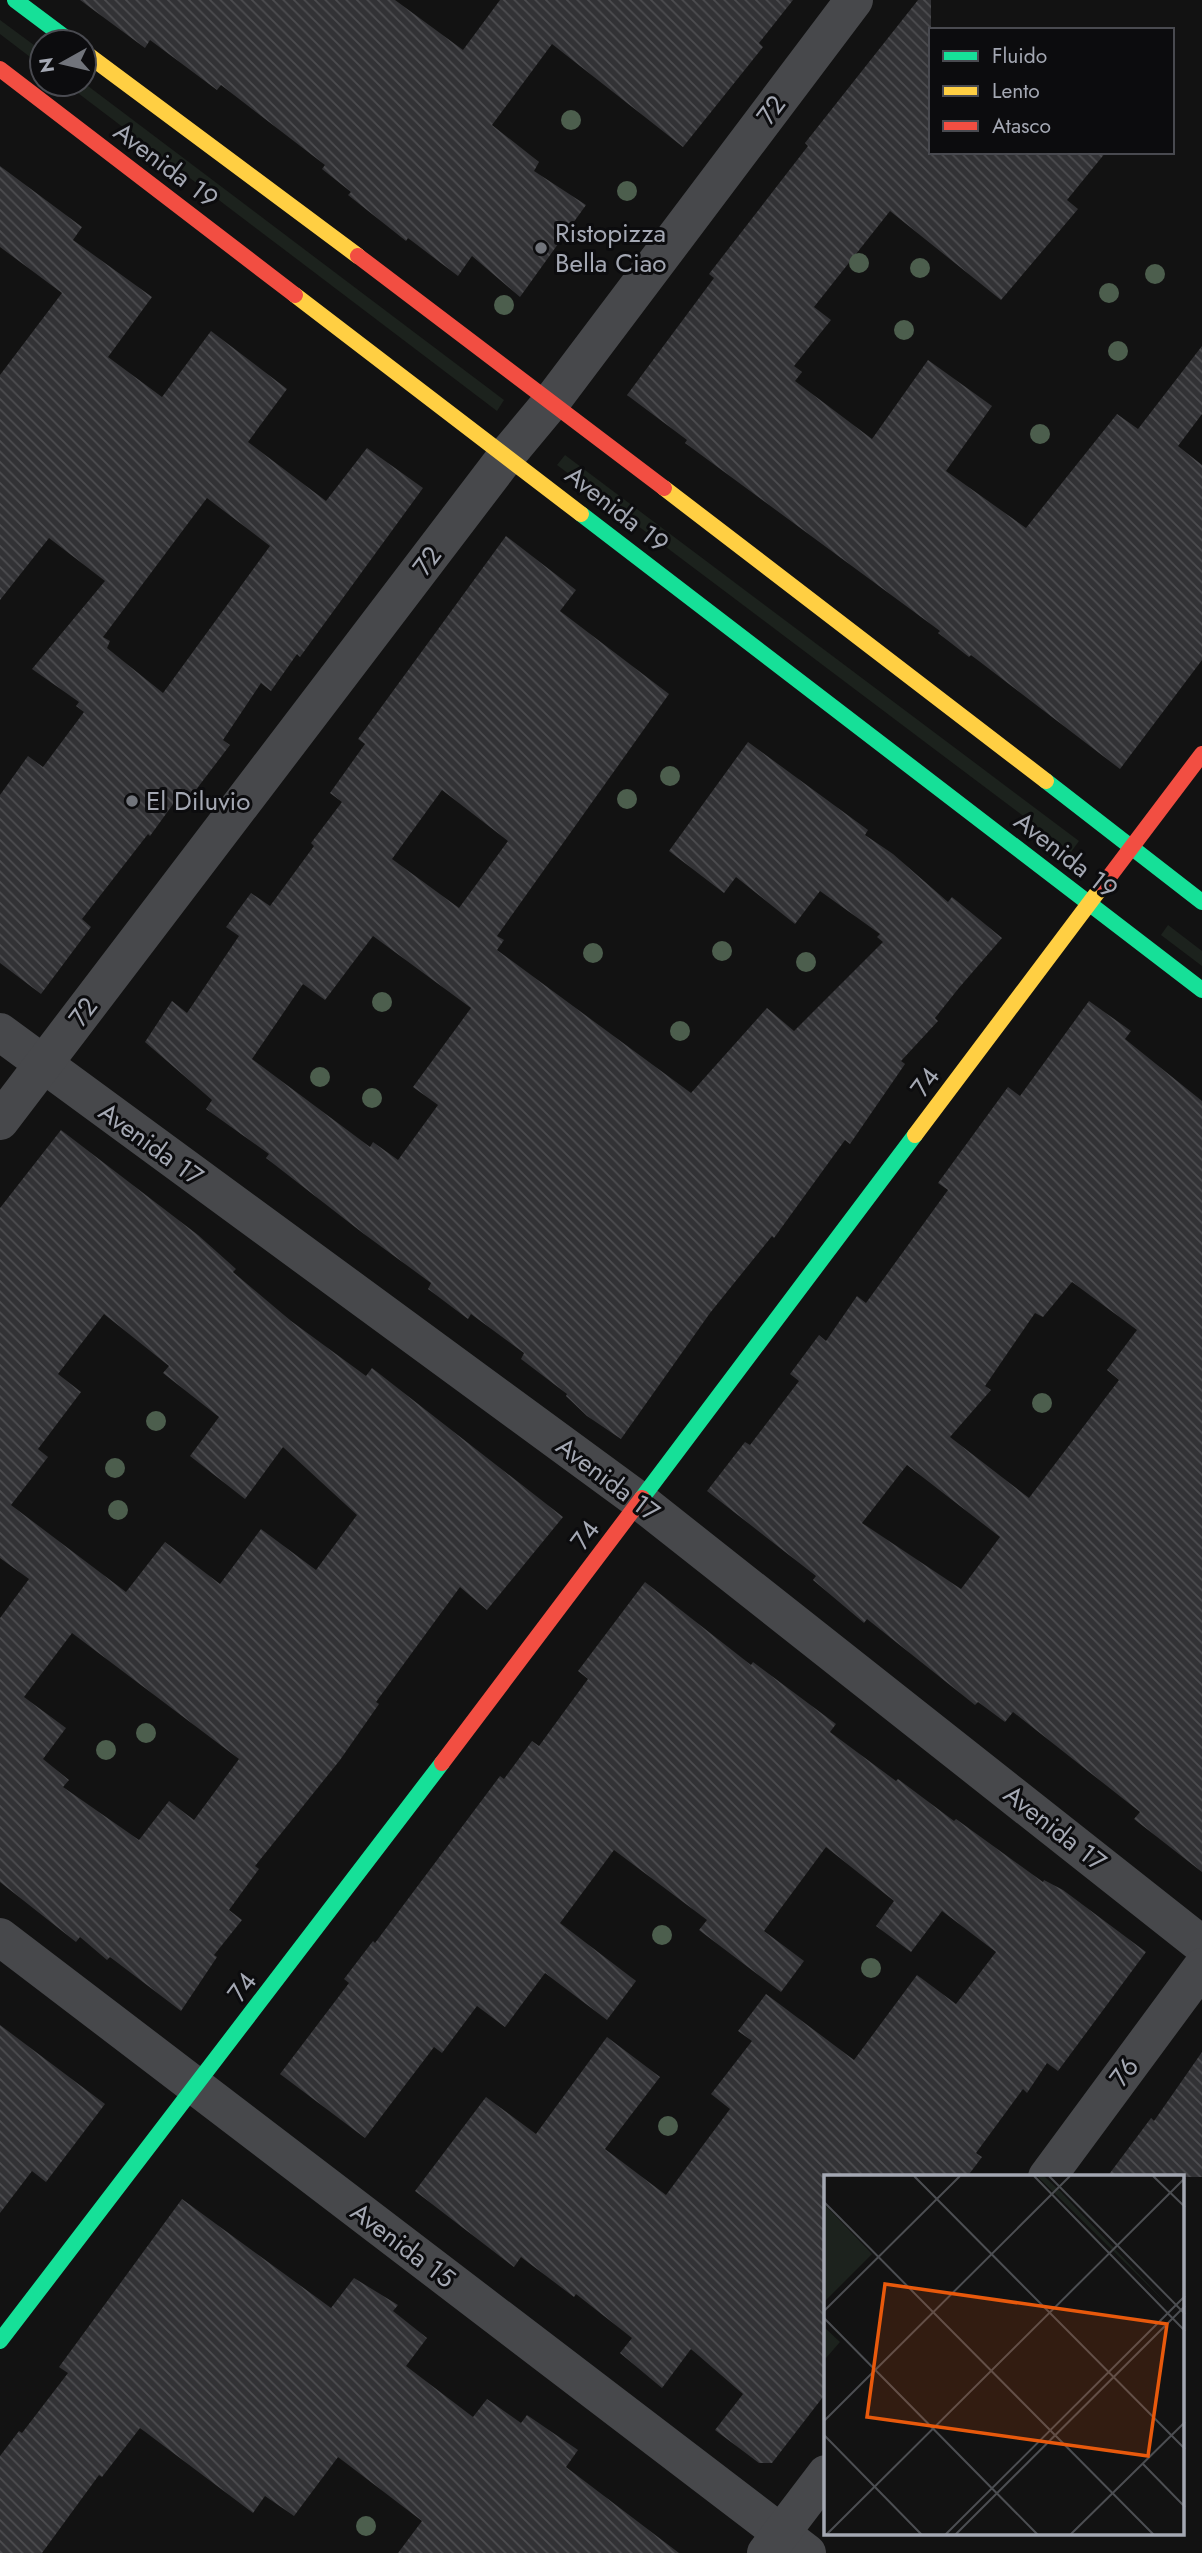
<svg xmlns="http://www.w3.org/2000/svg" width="1202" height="2553" viewBox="0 0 1202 2553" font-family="Jost,sans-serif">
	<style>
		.grass { fill: #1c221d }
		.building { fill: url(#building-back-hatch); fill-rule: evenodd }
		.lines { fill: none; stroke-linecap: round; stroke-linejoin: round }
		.street { stroke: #47484b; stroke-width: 38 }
		.fast { stroke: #16e098; stroke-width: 16 }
		.slow { stroke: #ffcf43; stroke-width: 16 }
		.jam { stroke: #f24e42; stroke-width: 16 }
		.tree { fill: #4c5e4d }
		.poi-dot { fill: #71747b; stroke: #0c0c0e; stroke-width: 2.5 }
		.labels { text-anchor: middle; stroke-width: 6; stroke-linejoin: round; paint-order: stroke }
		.street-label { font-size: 26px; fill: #a4a8b3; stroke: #0c0c0e }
		.poi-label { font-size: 26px; fill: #a4a8b3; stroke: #0c0c0e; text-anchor: start }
		.inset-road { fill: none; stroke: #4c4e52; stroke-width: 2 }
		.view { fill: #e8590c; fill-opacity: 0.15; stroke: #e8590c; stroke-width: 3.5 }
		.inset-edge { fill: none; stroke: #a4a8b3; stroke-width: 3.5 }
	</style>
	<defs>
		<pattern id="building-back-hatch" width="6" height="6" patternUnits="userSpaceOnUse" patternTransform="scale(1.75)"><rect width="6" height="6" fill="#323235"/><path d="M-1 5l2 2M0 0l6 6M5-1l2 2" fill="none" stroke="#4d4d50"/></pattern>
	</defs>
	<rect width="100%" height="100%" fill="#121212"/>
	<g class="grass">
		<polygon points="0,20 42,51 42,66 0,34"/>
		<polygon points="84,83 504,400 497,411 66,84"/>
		<polygon points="565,455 1079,841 1071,852 557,465"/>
		<polygon points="1168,925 1202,951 1202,966 1161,935"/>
	</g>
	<g class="building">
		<polygon points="80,0 395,0 463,50 500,0 793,0 759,43 763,47 683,147 552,44 492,125 539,162 534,171 586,205 520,297 472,256 458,276 408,238 406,241 348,195 351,192 322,169 325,165 221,85 217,90 150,40 145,48"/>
		<polygon points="918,0 931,0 931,152 1106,152 1067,200 1078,209 1001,300 890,211 814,307 831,320 794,366 802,372 795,381 872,439 928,360 992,406 946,471 1026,528 1117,414 1138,429 1202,346 1202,414 1178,446 1202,465 1202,660 1120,769 971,655 969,657 938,633 940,631 685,443 687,440 627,395 714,278 709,274 808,146 805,143"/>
		<path d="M0,166L82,227L73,240L152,297L108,357L162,397L211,331L287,389L248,442L326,501L367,448L423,488L300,657L297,654L271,691L261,683L223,740L230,745L192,795L184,789L150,836L148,834L82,919L91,927L41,994L0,963V795L28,756L43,767L84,712L76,706L79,702L32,669L105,581L49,538L0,600V375L62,293L0,247ZM207,498L270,546L163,693L107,648L110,641L103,637Z"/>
		<path d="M506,536L576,590L560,611L669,694L497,936L504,940L497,950L691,1093L767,1008L794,1031L883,942L877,937L880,934L820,891L795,924L736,877L724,893L669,851L748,742L868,830L865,835L893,854L948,902L952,897L1002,938L958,989L935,1018L938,1021L901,1061L905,1064L850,1144L845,1140L774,1238L772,1236L710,1313L621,1439L587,1416L566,1396L567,1394L521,1359L524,1353L471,1314L468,1319L428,1289L431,1283L364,1234L266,1158L269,1154L206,1109L212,1100L145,1042L172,1001L187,1013L239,936L226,927L251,893L270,906L314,846L311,843L342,802L330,793L365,744L358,739ZM442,790L508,841L459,908L392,859ZM373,936L471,1008L413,1087L438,1105L398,1160L373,1142L370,1147L252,1059L303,984L325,1000Z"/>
		<path d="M1089,1001L1131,1031L1125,1039L1202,1101V1872L1134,1819L1140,1812L1013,1712L1005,1722L978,1702L975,1705L867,1619L864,1623L813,1580L816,1576L707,1491L745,1442L750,1445L799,1381L790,1374L819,1335L826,1341L857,1296L866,1303L948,1190L938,1183L1008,1087L1020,1096ZM1072,1282L1137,1330L1107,1370L1119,1380L1029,1498L950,1437L991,1390L985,1386L1035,1313L1043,1317ZM907,1465L1000,1537L961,1589L862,1523Z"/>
		<path d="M61,1130L198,1235L236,1269L233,1272L291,1321L366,1376L372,1368L563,1517L487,1610L460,1587L376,1702L379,1704L340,1760L255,1866L259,1869L229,1910L242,1920L214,1955L217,1957L181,2011L110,1957L107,1960L80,1937L76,1942L0,1882V1618L29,1579L0,1558V1208ZM104,1314L169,1366L163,1373L219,1417L190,1456L245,1499L283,1447L357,1515L316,1570L261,1529L220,1584L165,1542L126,1592L11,1505L48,1457L38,1449L81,1392L58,1374ZM72,1633L239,1759L194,1820L169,1801L139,1840L63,1787L69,1780L43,1759L66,1728L24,1697Z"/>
		<polygon points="645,1582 751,1665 753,1662 836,1724 830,1732 896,1781 898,1779 954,1821 956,1819 1043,1882 1044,1880 1063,1890 1146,1952 1058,2071 1047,2063 1027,2093 1023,2089 976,2153 982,2157 967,2177 826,2177 826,2393 772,2463 759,2463 715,2430 743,2394 691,2349 662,2388 620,2353 632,2338 576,2294 574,2297 521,2257 514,2267 415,2191 486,2097 536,2134 607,2037 660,2077 605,2149 666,2195 730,2109 711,2094 752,2041 738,2031 766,1994 854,2060 917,1975 956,2004 996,1952 942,1911 911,1952 876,1926 894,1901 826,1847 764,1931 804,1961 781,1992 699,1930 707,1920 614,1850 560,1923 636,1981 607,2020 545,1973 505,2027 477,2006 442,2053 434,2047 365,2138 280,2074 349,1983 344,1979 373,1941 375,1943 500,1776 504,1779 532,1741 539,1746 588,1679 578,1671"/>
		<polygon points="0,2025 105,2104 46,2182 32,2171 0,2213"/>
		<polygon points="1202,2052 1202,2177 1107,2177 1151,2118 1154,2121"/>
		<polygon points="182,2199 331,2308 354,2278 398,2305 393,2311 427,2338 406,2366 473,2417 487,2399 521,2423 527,2415 578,2450 566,2467 679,2553 398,2553 422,2521 338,2457 294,2516 265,2496 253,2513 140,2428 102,2477 99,2475 42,2553 0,2553 0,2456 19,2431 22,2433 68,2373 59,2367"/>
	</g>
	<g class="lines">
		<g class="street">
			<polyline points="0,1032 641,1502 1202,1945"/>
			<polyline points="0,1121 507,455 552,401 854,0"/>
			<polyline points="0,1937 807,2553"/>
			<polyline points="1047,2177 1202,1967"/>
			<polyline points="766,2553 826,2474"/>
		</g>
		<g class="fast">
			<polyline points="15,0 71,42"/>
			<polyline points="581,514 1202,990"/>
			<polyline points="1046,781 1202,902"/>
			<polyline points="642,1498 915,1135"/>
			<polyline points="0,2341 442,1763"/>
		</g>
		<g class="slow">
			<polyline points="84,52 358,256"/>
			<polyline points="295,295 581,514"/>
			<polyline points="664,488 1046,781"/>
			<polyline points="915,1135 1103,885"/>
		</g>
		<g class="jam">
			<polyline points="0,69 295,295"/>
			<polyline points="358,256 664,488"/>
			<polyline points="1103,885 1202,754"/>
			<polyline points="442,1763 642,1498"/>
		</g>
	</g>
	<g class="tree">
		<circle cx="571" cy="120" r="10"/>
		<circle cx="627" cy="191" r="10"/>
		<circle cx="859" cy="263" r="10"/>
		<circle cx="920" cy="268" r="10"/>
		<circle cx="1155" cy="274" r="10"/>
		<circle cx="1109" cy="293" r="10"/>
		<circle cx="504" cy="305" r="10"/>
		<circle cx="904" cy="330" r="10"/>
		<circle cx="1118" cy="351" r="10"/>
		<circle cx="1040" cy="434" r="10"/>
		<circle cx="670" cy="776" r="10"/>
		<circle cx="627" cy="799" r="10"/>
		<circle cx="722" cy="951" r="10"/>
		<circle cx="593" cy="953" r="10"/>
		<circle cx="806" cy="962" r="10"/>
		<circle cx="382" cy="1002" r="10"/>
		<circle cx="680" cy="1031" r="10"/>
		<circle cx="320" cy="1077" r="10"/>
		<circle cx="372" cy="1098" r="10"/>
		<circle cx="1042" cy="1403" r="10"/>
		<circle cx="156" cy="1421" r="10"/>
		<circle cx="115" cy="1468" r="10"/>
		<circle cx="118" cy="1510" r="10"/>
		<circle cx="146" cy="1733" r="10"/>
		<circle cx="106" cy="1750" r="10"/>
		<circle cx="662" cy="1935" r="10"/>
		<circle cx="871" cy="1968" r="10"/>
		<circle cx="668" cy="2126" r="10"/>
		<circle cx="366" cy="2526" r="10"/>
	</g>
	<g class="poi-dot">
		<circle cx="541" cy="248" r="7"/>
		<circle cx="132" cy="801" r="7"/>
	</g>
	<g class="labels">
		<g class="street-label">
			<text transform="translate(771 110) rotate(-53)" y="9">72</text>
			<text transform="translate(166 165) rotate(37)" y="9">Avenida 19</text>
			<text transform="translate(617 509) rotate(38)" y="9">Avenida 19</text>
			<text transform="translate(427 561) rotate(-53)" y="9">72</text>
			<text transform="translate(1066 855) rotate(38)" y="9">Avenida 19</text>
			<text transform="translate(83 1012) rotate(-53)" y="9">72</text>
			<text transform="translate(925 1082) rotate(-53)" y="9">74</text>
			<text transform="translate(151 1144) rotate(36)" y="9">Avenida 17</text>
			<text transform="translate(608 1479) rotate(37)" y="9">Avenida 17</text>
			<text transform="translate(585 1535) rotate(-53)" y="9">74</text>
			<text transform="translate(1055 1828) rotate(38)" y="9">Avenida 17</text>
			<text transform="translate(242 1987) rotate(-53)" y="9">74</text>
			<text transform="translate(1124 2072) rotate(-53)" y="9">76</text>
			<text transform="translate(403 2245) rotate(37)" y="9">Avenida 15</text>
		</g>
		<g class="poi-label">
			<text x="555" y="242">Ristopizza<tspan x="555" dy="30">Bella Ciao</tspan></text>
			<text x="146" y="810">El Diluvio</text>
		</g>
	</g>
	<g transform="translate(824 2175)">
		<rect width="360" height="360" fill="#121212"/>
		<path d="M213,1H220L237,17L343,129ZM0,152L16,167L2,183L0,181Z" fill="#1c221d"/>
		<path d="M0,29L48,79L0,127Z" fill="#1c221d"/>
		<path class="inset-road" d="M90,1L361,274M210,1L361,156M225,1L361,139M329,1L361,32M0,27L330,360M0,136L136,1M0,143L214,360M0,246L246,1M0,260L98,360M319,289L361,332M2,360L361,3M121,360L361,121M131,360L361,131M246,360L361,247"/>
		<path class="view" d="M61,109L343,149L324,281L43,242Z"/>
		<rect width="360" height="360" class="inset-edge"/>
	</g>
	<rect x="929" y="28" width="245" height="126" fill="#0c0c0e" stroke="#494a50" stroke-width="2"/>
	<rect x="943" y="51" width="35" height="10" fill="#16e098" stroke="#494a50" stroke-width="2"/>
	<text x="992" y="63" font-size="21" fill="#a4a8b3">Fluido</text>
	<rect x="943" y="86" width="35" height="10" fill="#ffcf43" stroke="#494a50" stroke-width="2"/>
	<text x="992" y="98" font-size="21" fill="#a4a8b3">Lento</text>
	<rect x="943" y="121" width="35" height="10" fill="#f24e42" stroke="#494a50" stroke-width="2"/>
	<text x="992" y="133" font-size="21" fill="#a4a8b3">Atasco</text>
	<g transform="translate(63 63) rotate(262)"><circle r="33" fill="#0c0c0e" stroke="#494a50" stroke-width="2"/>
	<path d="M0-5L12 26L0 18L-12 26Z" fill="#71747b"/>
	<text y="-10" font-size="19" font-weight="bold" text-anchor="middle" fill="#a4a8b3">N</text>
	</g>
</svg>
